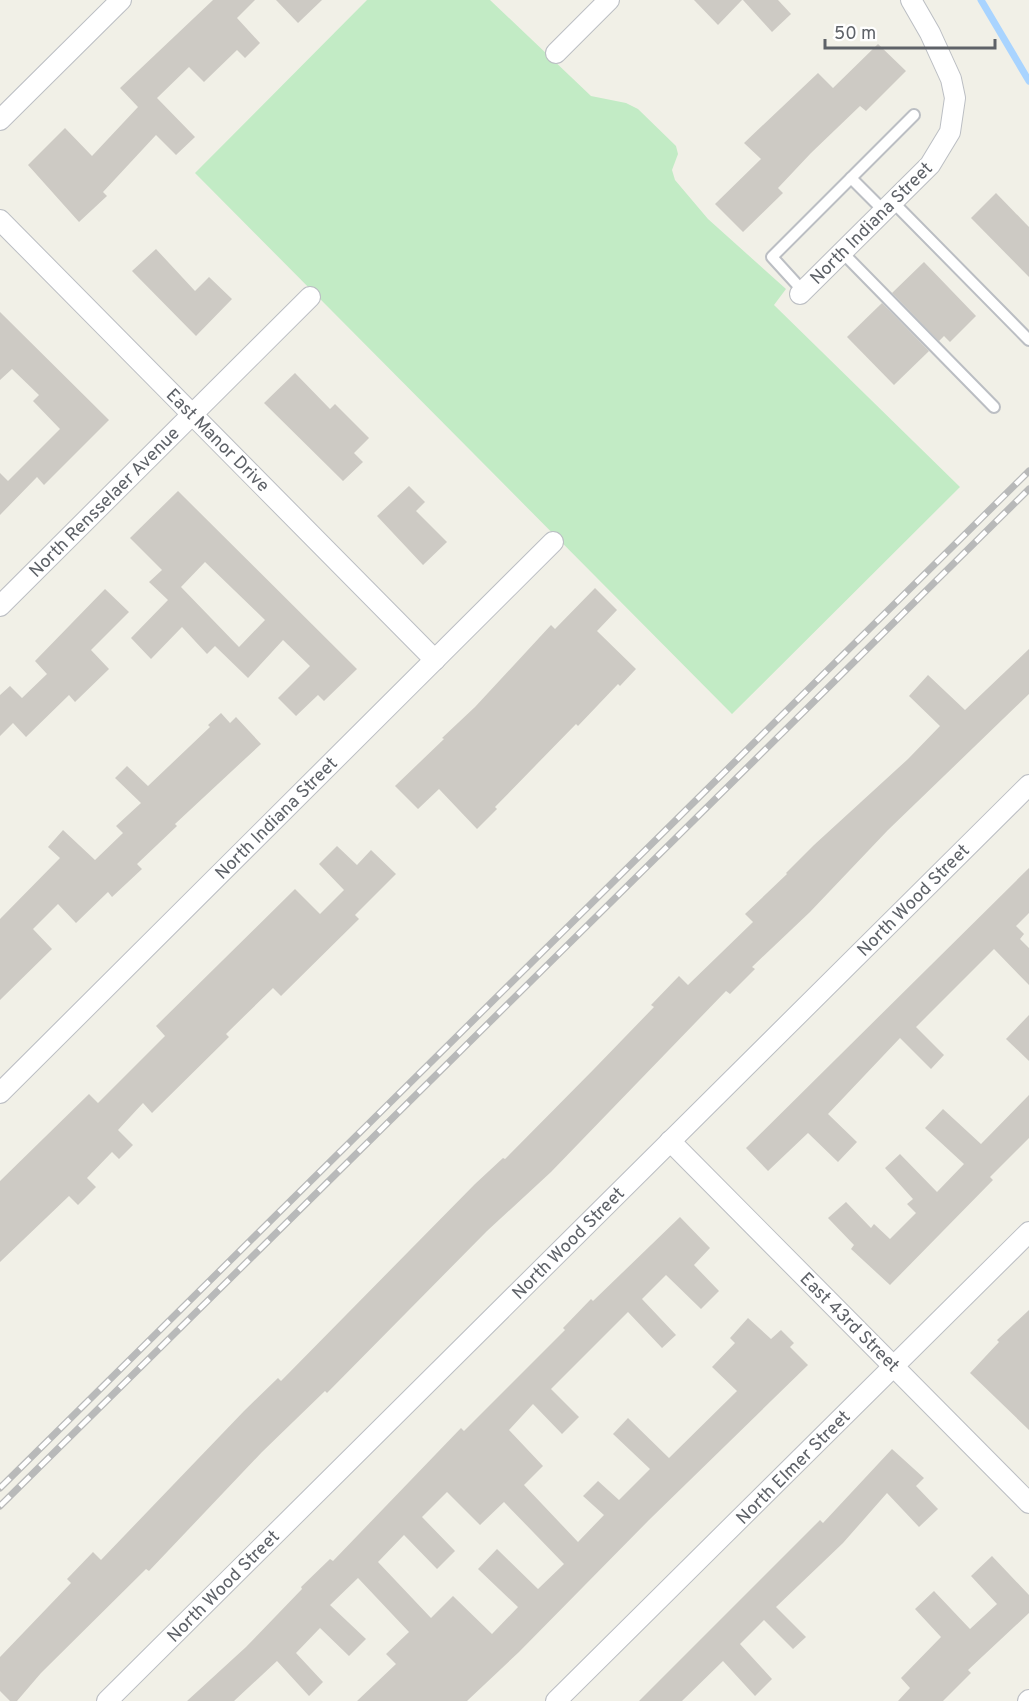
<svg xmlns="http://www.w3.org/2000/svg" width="1029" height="1701" viewBox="0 0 1029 1701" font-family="Overpass,sans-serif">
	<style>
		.green { fill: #c2ebc5 }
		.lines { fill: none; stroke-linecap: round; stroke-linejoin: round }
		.stream { stroke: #a9d4ff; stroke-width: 7 }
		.building { fill: #cdcac4; fill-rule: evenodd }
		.service-casing { stroke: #bbbec3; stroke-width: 14 }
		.minor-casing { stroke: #bbbec3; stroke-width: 22 }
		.service { stroke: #fff; stroke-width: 10 }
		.minor { stroke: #fff; stroke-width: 20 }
		.rail-casing { stroke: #b8b9b9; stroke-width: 7 }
		.rail { stroke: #fff; stroke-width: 4.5; stroke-dasharray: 14; stroke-linecap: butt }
		.labels { text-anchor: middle; stroke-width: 5; stroke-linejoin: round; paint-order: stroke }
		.street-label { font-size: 18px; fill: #5e6268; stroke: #fff }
	</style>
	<rect width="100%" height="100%" fill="#f1f0e7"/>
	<polygon class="green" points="367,0 490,0 591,96 626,103 638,109 676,146 678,154 672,170 675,180 708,219 786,289 774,305 960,487 732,714 195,173"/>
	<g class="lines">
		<polyline class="stream" points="981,0 1029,81"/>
	</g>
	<g class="building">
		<polygon points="213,0 255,0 237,18 260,43 245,58 237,50 204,82 189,67 157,98 195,137 176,155 156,135 103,192 107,196 79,222 28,165 65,128 92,156 138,107 120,88"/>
		<polygon points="276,0 322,0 298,23"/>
		<polygon points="694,0 742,0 718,25"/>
		<polygon points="743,0 778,0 791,14 772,32"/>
		<polygon points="878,44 906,71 866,111 860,106 811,153 778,188 783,193 743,232 715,204 761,159 744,143 818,73 833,88"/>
		<polygon points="996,193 1029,227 1029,277 971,218"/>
		<polygon points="156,249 195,291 209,277 232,299 196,336 132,271"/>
		<polygon points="924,262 976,316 950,342 944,336 939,341 892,293"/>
		<polygon points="882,303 929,351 894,385 847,337"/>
		<polygon points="0,312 109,420 44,485 37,477 0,515 0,473 8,481 60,429 33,401 39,395 12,369 0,380"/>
		<polygon points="295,373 330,409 335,404 369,438 354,453 363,462 343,481 264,403"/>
		<polygon points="409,486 425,502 416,511 447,542 423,565 377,516"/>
		<path d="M178,491L357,669L324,701L318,695L296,716L278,698L310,666L283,640L248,678L215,646L207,654L182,627L151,659L131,638L168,600L149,582L162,570L130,538ZM205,562L265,620L239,647L181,587Z"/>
		<polygon points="595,588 617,610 597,631 636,669 620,686 618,684 578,726 576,724 495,807 497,809 477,829 439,789 418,809 395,786 444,739 442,738 475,707 551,625 555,629"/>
		<polygon points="105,589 129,612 91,650 109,669 75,702 69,695 26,737 13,723 0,736 0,695 10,686 22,698 47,674 35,661"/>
		<polygon points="1029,649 1029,694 888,830 810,912 752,967 755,969 730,994 726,991 551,1172 487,1231 327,1393 325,1391 262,1452 149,1571 146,1569 41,1673 17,1701 10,1701 0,1691 0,1657 71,1583 67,1579 93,1552 101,1560 244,1411 278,1378 281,1381 475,1184 503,1158 505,1159 594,1069 654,1007 651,1005 679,976 688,985 753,922 745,914 787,874 786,873 814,845 908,759 940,726 909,696 928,675 965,710"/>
		<polygon points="221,713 230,723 236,717 261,744 175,824 177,826 137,864 142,869 112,897 108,892 76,923 58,904 33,929 52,949 0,1000 0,919 60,858 48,847 63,830 95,860 123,833 116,826 141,803 115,778 127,766 148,786 210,727 208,725"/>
		<polygon points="337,846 357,865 371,850 396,874 355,915 359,919 281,996 273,988 226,1034 229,1037 152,1113 143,1103 118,1130 133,1145 119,1159 112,1152 87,1178 96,1187 78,1205 69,1196 0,1262 0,1181 89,1094 98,1103 165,1036 156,1026 295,889 320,914 344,890 319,864"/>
		<polygon points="1029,868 1029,913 1016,926 1024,934 1020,939 1029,948 1029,985 994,949 916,1027 944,1055 931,1069 900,1038 828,1114 857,1142 838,1162 808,1133 768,1171 746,1148"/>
		<polygon points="1029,1015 1029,1061 1006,1039"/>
		<polygon points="1029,1095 1029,1138 990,1177 993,1180 890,1285 851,1249 854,1245 828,1218 846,1202 871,1228 874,1224 890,1239 916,1213 907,1204 913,1199 885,1168 900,1154 937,1192 964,1164 925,1128 943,1109 981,1144"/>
		<path d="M680,1217L710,1248L694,1265L719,1291L701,1309L666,1275L642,1299L676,1335L662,1348L628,1312L551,1389L579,1417L562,1434L533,1404L509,1430L543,1466L524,1485L578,1542L604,1515L583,1496L598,1481L619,1500L650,1469L613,1434L628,1418L669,1458L737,1391L712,1367L735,1343L730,1338L748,1318L771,1339L781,1330L794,1343L790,1347L808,1365L649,1520L519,1652L467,1701H357L396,1664L386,1654L409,1632L358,1578L330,1605L366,1639L349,1656L320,1628L296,1653L323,1682L309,1696L277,1661L234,1701H187L246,1647L302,1589L301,1587L330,1559L333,1561L461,1428L464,1431L565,1330L563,1328L591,1299L593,1301ZM447,1492L480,1525L504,1502L564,1564L538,1589L497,1549L478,1569L518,1607L492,1634L453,1596L431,1618L378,1562L404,1535L437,1569L455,1551L422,1517Z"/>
		<polygon points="1029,1310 1029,1430 970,1373 999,1342 997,1340"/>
		<polygon points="892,1449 924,1478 916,1486 938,1509 919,1527 887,1493 843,1543 776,1607 806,1637 793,1649 764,1620 740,1644 772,1679 755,1696 723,1661 682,1701 639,1701 820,1520 823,1523"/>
		<polygon points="992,1556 1029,1595 1029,1613 968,1670 971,1673 943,1701 898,1701 910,1688 901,1678 941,1637 915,1609 934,1591 970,1629 997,1604 971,1576"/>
	</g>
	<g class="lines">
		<g class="service-casing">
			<g id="service">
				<polyline points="851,178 884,211"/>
				<polyline points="893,202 1029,340"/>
				<polyline points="842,252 994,407"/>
				<polyline points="803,291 772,257 914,115"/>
			</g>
		</g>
		<g class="minor-casing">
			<g id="minor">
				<polyline points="556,53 609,0"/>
				<polyline points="0,120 121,0"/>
				<polyline points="0,220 435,660"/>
				<polyline points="800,294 930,165 950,132 955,98 951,79 930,33 911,0"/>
				<polyline points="0,606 310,297"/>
				<polyline points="0,1093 553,542"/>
				<polyline points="670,1141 1029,1503"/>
				<polyline points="107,1701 1029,785"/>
				<polyline points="556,1701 1029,1232"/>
				<polyline points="1028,1701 1029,1700"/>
			</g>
		</g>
		<use href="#service" class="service"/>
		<use href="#minor" class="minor"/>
		<g class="rail-casing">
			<g id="rail">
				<polyline points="0,1488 1029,471"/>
				<polyline points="0,1506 1029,489"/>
			</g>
		</g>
		<use href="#rail" class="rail"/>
	</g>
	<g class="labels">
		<g class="street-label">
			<text transform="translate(871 223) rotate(-45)" y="6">North Indiana Street</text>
			<text transform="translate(218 440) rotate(45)" y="6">East Manor Drive</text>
			<text transform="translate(104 502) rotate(-45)" y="6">North Rensselaer Avenue</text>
			<text transform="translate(276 818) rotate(-45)" y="6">North Indiana Street</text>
			<text transform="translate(913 900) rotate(-45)" y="6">North Wood Street</text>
			<text transform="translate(568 1243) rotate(-45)" y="6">North Wood Street</text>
			<text transform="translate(850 1322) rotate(45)" y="6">East 43rd Street</text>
			<text transform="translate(793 1467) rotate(-45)" y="6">North Elmer Street</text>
			<text transform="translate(223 1586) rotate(-45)" y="6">North Wood Street</text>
		</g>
	</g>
	<path d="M825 39v9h170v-9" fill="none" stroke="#5e6268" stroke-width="3"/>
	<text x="834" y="39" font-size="18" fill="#5e6268" stroke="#ffffff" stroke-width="4.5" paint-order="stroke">50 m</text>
</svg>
